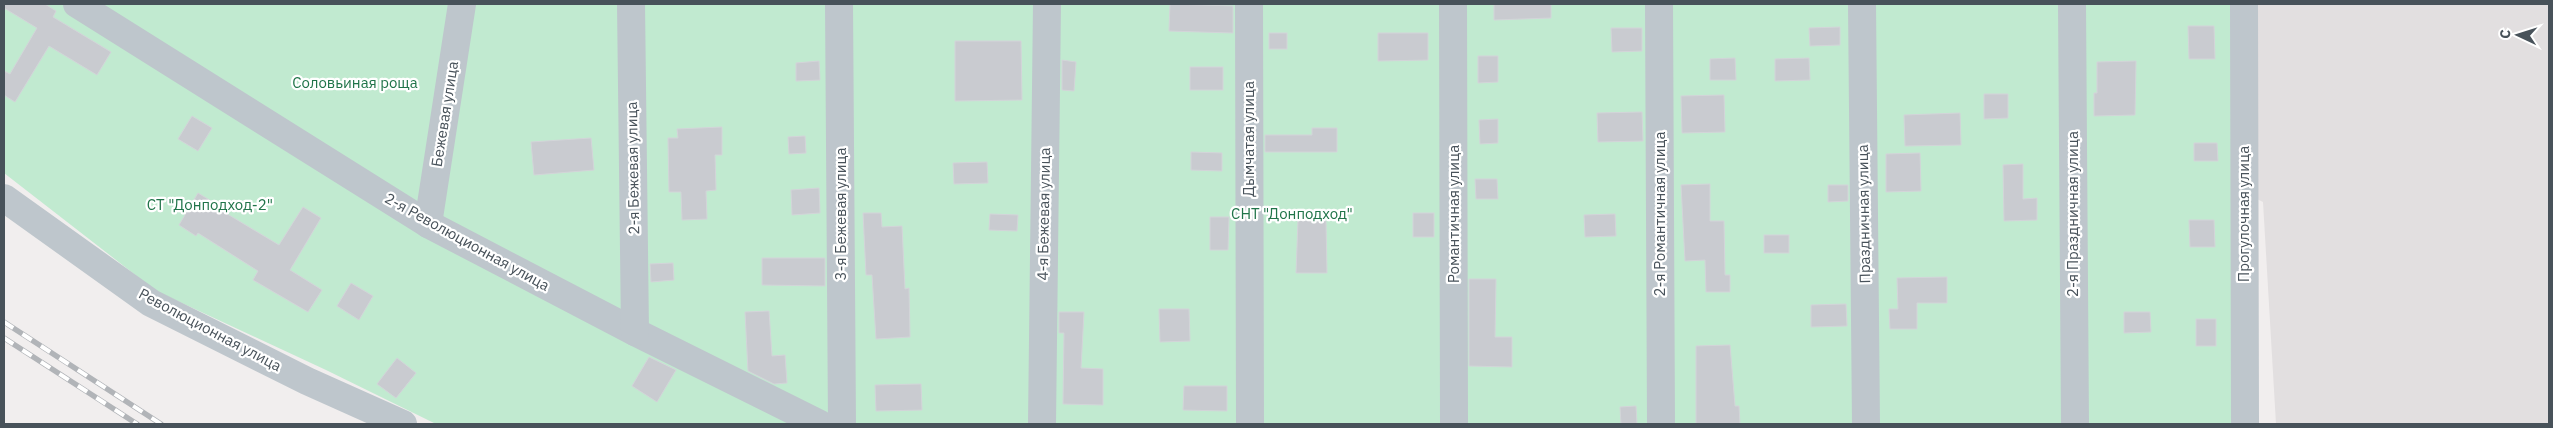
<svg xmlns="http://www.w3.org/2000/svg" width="2553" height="428" viewBox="0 0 2553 428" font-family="'IBM Plex Sans',sans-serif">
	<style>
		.education { fill: #e2dfe0 }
		.green { fill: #c1ead0 }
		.building { fill: #c9cbd0; stroke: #d3d5d9 }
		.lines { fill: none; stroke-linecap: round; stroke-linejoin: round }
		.minor { stroke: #bec6cc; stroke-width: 28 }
		.rail-casing { stroke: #b1b4b8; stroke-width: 5.5 }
		.rail { stroke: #fff; stroke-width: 4; stroke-dasharray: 11; stroke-linecap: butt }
		.labels { text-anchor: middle; stroke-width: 4.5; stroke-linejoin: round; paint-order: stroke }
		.park-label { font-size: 15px; fill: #207449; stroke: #fff }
		.street-label { font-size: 15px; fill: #48525a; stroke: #fff }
	</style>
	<rect width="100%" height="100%" fill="#f1eeee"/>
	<polygon class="education" points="2254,4 2549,4 2549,424 2276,424 2263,202 2257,199"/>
	<polygon class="green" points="4,4 2250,4 2257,424 436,424 326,370 156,291 4,173"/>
	<g class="building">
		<polygon points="4,4 45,4 56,11 53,17 111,52 97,75 49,46 15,102 4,95 4,71 10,74 37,28 4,8"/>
		<polygon points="1170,4 1233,6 1233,33 1169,31"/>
		<polygon points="1494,4 1551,4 1551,18 1494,20"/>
		<polygon points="2188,26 2214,26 2215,59 2189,59"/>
		<polygon points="1840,27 1840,45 1810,46 1809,28"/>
		<polygon points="1611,28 1642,28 1642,51 1612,52"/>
		<rect x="1269" y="33" width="18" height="16"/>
		<polygon points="1378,33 1428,33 1428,60 1378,61"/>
		<polygon points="955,41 1021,41 1022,100 955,101"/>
		<polygon points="1478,56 1498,56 1498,82 1478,83"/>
		<polygon points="1735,58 1736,80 1710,80 1710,59"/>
		<polygon points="1809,58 1810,80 1775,81 1775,59"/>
		<polygon points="1062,60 1076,62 1074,91 1062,90"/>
		<polygon points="819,61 820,80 796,81 796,63"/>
		<polygon points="2136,61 2135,115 2094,116 2094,93 2097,93 2097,62"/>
		<rect x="1190" y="67" width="33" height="23"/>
		<polygon points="1984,94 2008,94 2008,118 1984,119"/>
		<polygon points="1724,95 1725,132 1682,133 1681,96"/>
		<polygon points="1642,112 1643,141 1598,142 1597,113"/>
		<polygon points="1960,113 1961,145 1905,146 1904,115"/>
		<polygon points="192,116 212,128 198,151 178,139"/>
		<polygon points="1498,119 1498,143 1480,144 1479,120"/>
		<polygon points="722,127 722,155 715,155 716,190 706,191 707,219 682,220 681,192 669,192 668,138 678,138 677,129"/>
		<polygon points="1312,128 1337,128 1337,152 1265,152 1265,135 1312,135"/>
		<polygon points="805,136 806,153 789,154 788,137"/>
		<polygon points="591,138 594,170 534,175 531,142"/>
		<polygon points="2194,143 2217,143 2218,161 2194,161"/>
		<polygon points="1191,152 1222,153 1222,171 1191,170"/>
		<polygon points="1920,153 1921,191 1886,192 1886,154"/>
		<polygon points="987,162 988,183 954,184 953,163"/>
		<polygon points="2023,164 2023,199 2037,198 2037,220 2004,221 2003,165"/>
		<polygon points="1475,179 1497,179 1498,199 1476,199"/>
		<polygon points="1710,184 1710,221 1724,221 1725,275 1730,275 1730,292 1706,292 1705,260 1685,261 1681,185"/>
		<polygon points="1828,185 1848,185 1848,201 1828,202"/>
		<polygon points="819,188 820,213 792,215 791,190"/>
		<polygon points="198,193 216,204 214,206 279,245 303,207 321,218 290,270 322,290 308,312 253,280 258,271 198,233 196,236 179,225"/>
		<polygon points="863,213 881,213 882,227 902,226 905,289 909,288 910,337 876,339 872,275 866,275"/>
		<rect x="1413" y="213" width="21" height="24"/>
		<polygon points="990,214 1018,215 1017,231 989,230"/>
		<polygon points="1615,214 1616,236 1585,237 1584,215"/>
		<polygon points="1210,217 1229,217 1228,250 1210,250"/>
		<polygon points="1298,220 1326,221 1327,273 1296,273"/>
		<polygon points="2189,220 2214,220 2215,247 2190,247"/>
		<rect x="1764" y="235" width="25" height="18"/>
		<polygon points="762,258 825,258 825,286 762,285"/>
		<polygon points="673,263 674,280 651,282 650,264"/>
		<polygon points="1947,277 1947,303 1917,303 1917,329 1890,329 1889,309 1898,309 1897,278"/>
		<polygon points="1469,279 1496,279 1495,337 1512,337 1512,367 1469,366"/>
		<polygon points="351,283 373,296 359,320 337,306"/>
		<polygon points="1846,304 1847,326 1811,327 1811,305"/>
		<polygon points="1159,309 1189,309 1190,341 1160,342"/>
		<polygon points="769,311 772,356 785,355 787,383 774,384 748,371 745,312"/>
		<polygon points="1059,312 1084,312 1081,368 1103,369 1103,405 1063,404 1064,333 1059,333"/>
		<polygon points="2124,312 2150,312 2151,332 2124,333"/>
		<rect x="2196" y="319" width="20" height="27"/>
		<polygon points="1730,345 1735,406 1739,406 1740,424 1696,424 1696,346"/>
		<polygon points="649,357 676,370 657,402 632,386"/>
		<polygon points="397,358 416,373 396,398 377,384"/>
		<polygon points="921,384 922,410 876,411 875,385"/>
		<polygon points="1184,386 1227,386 1227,411 1183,410"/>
		<polygon points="1636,406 1637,424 1621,424 1620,407"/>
	</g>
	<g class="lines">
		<g class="minor">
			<polyline points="77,4 428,224 635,332 820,424"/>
			<polyline points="631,4 635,332"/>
			<polyline points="839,4 842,424"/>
			<polyline points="1249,4 1250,424"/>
			<polyline points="1453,4 1454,424"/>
			<polyline points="1659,4 1661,424"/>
			<polyline points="1862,4 1866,424"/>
			<polyline points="2072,4 2075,424"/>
			<polyline points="2244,4 2245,424"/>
			<polyline points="4,198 151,303 307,381 403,424"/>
			<polyline points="428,224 462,4"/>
			<polyline points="1042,424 1047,4"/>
		</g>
		<g class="rail-casing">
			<g id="rail">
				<polyline points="4,322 161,424"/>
				<polyline points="4,338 137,424"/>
			</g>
		</g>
		<use href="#rail" class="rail"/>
	</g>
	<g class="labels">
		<g class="park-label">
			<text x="355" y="88">Соловьиная роща</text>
			<text x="210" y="210">СТ "Донподход-2"</text>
			<text x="1292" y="219">СНТ "Донподход"</text>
		</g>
		<g class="street-label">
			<text transform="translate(445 114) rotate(-81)" y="5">Бежевая улица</text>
			<text transform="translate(1249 139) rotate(-90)" y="5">Дымчатая улица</text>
			<text transform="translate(633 168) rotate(-91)" y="5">2-я Бежевая улица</text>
			<text transform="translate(841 214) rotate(-90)" y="5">3-я Бежевая улица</text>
			<text transform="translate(1044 214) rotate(-89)" y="5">4-я Бежевая улица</text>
			<text transform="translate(1454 214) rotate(-90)" y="5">Романтичная улица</text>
			<text transform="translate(1660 214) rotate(-90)" y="5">2-я Романтичная улица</text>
			<text transform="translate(1864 214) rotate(-91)" y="5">Праздничная улица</text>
			<text transform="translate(2073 214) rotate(-90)" y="5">2-я Праздничная улица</text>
			<text transform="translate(2244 214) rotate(-90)" y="5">Прогулочная улица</text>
			<text transform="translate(467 242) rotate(29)" y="5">2-я Революционная улица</text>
			<text transform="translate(210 330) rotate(28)" y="5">Революционная улица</text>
		</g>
	</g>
	<rect width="2553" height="428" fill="none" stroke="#48525a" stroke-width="10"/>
	<g transform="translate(2518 35) rotate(274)" stroke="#ffffff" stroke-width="4" paint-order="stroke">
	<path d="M0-4L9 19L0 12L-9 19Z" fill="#48525a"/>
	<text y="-8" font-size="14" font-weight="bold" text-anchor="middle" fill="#48525a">С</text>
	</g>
</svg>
